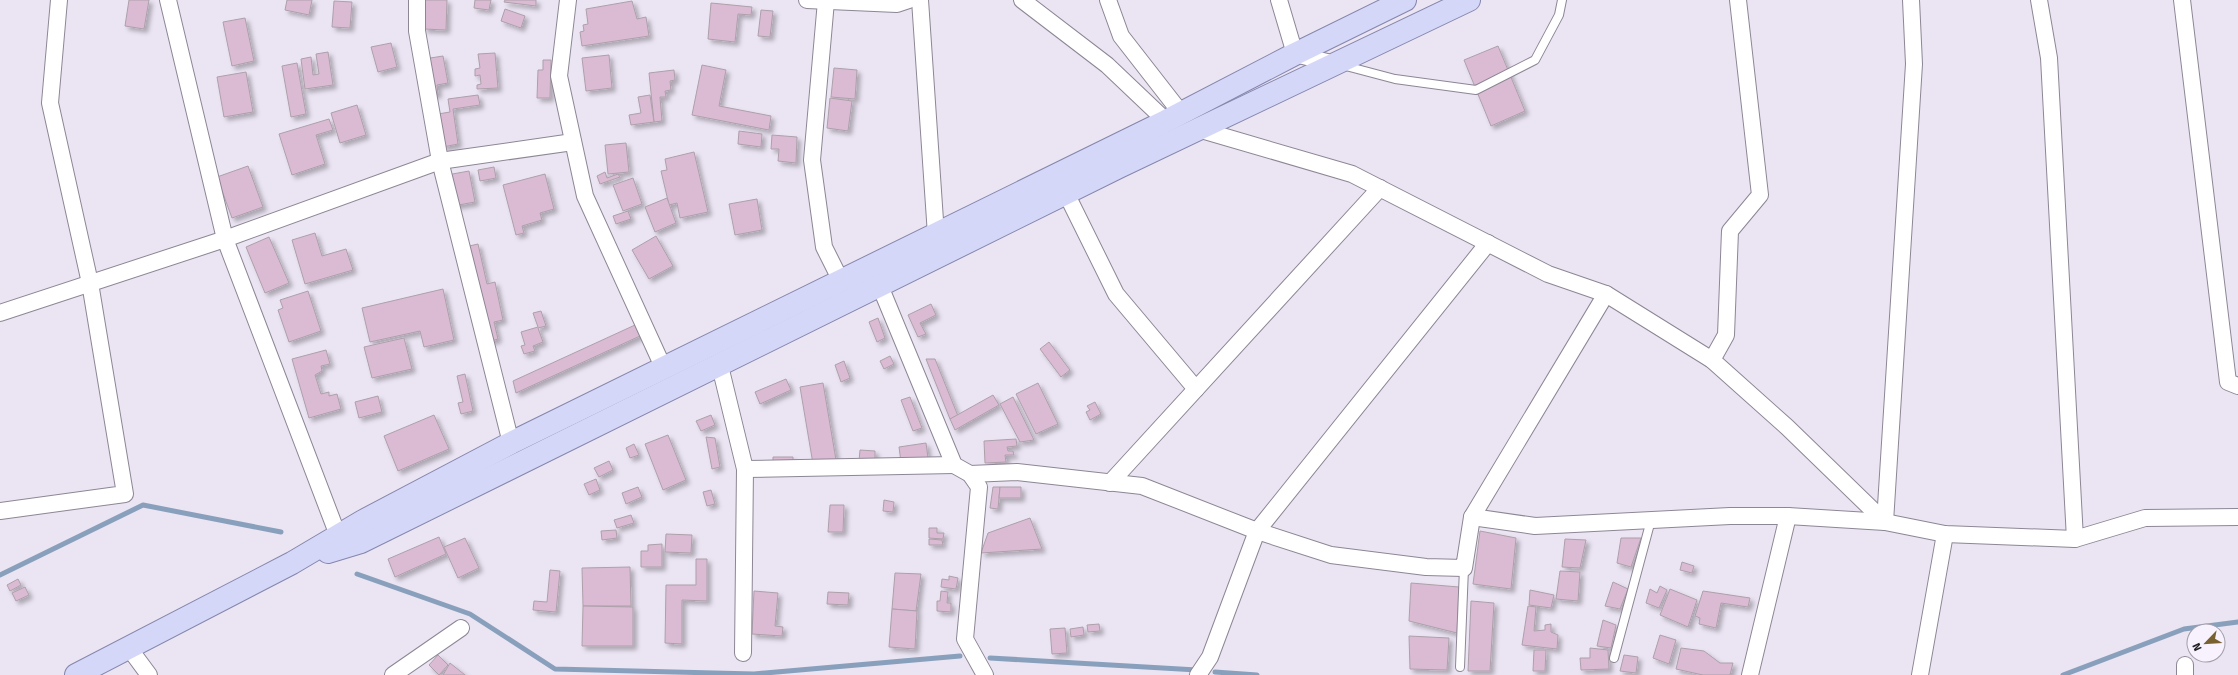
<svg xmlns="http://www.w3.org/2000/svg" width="2238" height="675" viewBox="0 0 2238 675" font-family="'Fira Sans',sans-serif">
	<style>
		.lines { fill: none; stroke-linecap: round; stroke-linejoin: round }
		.stream { stroke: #89a0bc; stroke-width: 5 }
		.building { fill: #dabbd3; stroke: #ada0aa; filter: url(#shadow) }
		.lane-casing { stroke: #8d8694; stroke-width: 10 }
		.street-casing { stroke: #8d8694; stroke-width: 18 }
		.primary-casing { stroke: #8486ac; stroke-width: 24 }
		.lane { stroke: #fff; stroke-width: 8 }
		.street { stroke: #fff; stroke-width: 16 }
		.primary { stroke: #d4d7f8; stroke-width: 22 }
	</style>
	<defs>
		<filter id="shadow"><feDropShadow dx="3.5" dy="3.5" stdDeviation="2" flood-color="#0004"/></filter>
	</defs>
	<rect width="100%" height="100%" fill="#ebe4f3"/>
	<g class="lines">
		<g class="stream">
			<polyline points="357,574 470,614 555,669 754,674 960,656"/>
			<polyline points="0,575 143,505 281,532"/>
			<polyline points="990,658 1197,670"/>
			<polyline points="1215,672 1257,675"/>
			<polyline points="2063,675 2184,629 2238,622"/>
		</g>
	</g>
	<g class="building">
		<polygon points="129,0 149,0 144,29 125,26"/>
		<polygon points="287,0 312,0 309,15 285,10"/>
		<polygon points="424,0 447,0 446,30 424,29"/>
		<polygon points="475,0 491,0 489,10 474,8"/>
		<polygon points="505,0 536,0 536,6 504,2"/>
		<polygon points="334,1 352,2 350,28 332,27"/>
		<polygon points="632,1 637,19 646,17 649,36 582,46 580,32 584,31 583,25 588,24 586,9"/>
		<polygon points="711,3 752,7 751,15 738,14 735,42 708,39"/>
		<polygon points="505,9 525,16 521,28 501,21"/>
		<polygon points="761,10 773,11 770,37 758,36"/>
		<polygon points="245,18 254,61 232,66 223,22"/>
		<polygon points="391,43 397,67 378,72 371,47"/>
		<polygon points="1498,46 1525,111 1491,126 1464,60"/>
		<polygon points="328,52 333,85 305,89 301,59 311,57 313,75 319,74 316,54"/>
		<polygon points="495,53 498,88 477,89 477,85 481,84 480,75 475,76 475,69 480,68 478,54"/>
		<polygon points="609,55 612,88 586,91 582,58"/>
		<polygon points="443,56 448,83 437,85 438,94 430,95 424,59"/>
		<polygon points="543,60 551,60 550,98 537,98 538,70 543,70"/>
		<polygon points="297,63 306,114 291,117 282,66"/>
		<polygon points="702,65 726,70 719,106 771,116 769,130 692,115"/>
		<polygon points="834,68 857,70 855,99 831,97"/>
		<polygon points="674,70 675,80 670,81 671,90 665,91 666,97 660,97 662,121 654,122 649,73"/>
		<polygon points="246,72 253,112 224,117 217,77"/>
		<polygon points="478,95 480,105 453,109 458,144 443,147 438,114 450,112 448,99"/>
		<polygon points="650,95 654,122 631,125 629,115 641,113 638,97"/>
		<polygon points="830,98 852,101 848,131 827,128"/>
		<polygon points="357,105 366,135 340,143 331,113"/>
		<polygon points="329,119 333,130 316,135 325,164 292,175 279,134"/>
		<polygon points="739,131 762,134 761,147 738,144"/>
		<polygon points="772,135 797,137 796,163 778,161 779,149 771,149"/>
		<polygon points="626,143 629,172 608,174 605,145"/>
		<polygon points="694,152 708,212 680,218 677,203 669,205 661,171 667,170 665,159"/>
		<polygon points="248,166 263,207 232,218 217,177"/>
		<polygon points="494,167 496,178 480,181 478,170"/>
		<polygon points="469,171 475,202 453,206 447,175"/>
		<polygon points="605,172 607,178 618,174 620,177 600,184 597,176"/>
		<polygon points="545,174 554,209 540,213 542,220 522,226 524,233 516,235 503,185"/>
		<polygon points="633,178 642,204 623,211 613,185"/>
		<polygon points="667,198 676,223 655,232 645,207"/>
		<polygon points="757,199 762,230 735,235 729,204"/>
		<polygon points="628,211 631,219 616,224 613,216"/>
		<polygon points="315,233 322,256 346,249 353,270 305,284 292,240"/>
		<polygon points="656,236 673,266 649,279 632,250"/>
		<polygon points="269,237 289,283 265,293 246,247"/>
		<polygon points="478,244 487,284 495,282 503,320 494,322 498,339 488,342 465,247"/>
		<polygon points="443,289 454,340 424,347 420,331 370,342 362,308"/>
		<polygon points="308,291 321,331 289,342 278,310 283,308 280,300"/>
		<polygon points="931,304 936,315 920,323 926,334 918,337 908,315"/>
		<polygon points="541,311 546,326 538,328 543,342 533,346 535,351 524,354 521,346 525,345 521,332 538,327 533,313"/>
		<polygon points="878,318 885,338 877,342 869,322"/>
		<polygon points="635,325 640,336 516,393 513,381"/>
		<polygon points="404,338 412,369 372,378 364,347"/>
		<polygon points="1049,342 1070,370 1061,377 1040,349"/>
		<polygon points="326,350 330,364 321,366 322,371 315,375 321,394 329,392 329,396 337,394 341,409 309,418 292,359"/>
		<polygon points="890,356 894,364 884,369 880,361"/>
		<polygon points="926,359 935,359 958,416 950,419"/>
		<polygon points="844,361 850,378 841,382 835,365"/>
		<polygon points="465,374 473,411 461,414 458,403 463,402 457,376"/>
		<polygon points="786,379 791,390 760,404 755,392"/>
		<polygon points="823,383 836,460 813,464 800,387"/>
		<polygon points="1038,383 1058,424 1036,434 1016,394"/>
		<polygon points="993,395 999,405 955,430 950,419"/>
		<polygon points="378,396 382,412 359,418 355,402"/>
		<polygon points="910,397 922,428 913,431 901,400"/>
		<polygon points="1013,397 1034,440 1020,442 1000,404"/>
		<polygon points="1095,402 1101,414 1090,420 1086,412 1090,410 1087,406"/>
		<polygon points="434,415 449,449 398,471 384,436"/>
		<polygon points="711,415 715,425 701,431 696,421"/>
		<polygon points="668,435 686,480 663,490 645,444"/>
		<polygon points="706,437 715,438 720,467 712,469"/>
		<polygon points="1016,439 1017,446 1007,447 1008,451 1013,451 1014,455 1005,455 1006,462 985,463 984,441"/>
		<polygon points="926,443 928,458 901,462 899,447"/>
		<polygon points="634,444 639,455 630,458 626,448"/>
		<polygon points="860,450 875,451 875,462 859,461"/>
		<polygon points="773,457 793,457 793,467 773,468"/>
		<polygon points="609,461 613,470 599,477 594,468"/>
		<polygon points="596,479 600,490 589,495 584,484"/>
		<polygon points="638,487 642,497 626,504 622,493"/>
		<polygon points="993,487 1000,487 998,509 990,508"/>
		<polygon points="1000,487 1021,487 1021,498 999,498"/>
		<polygon points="711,490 715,504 707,506 703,492"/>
		<polygon points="884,500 894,502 893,512 883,511"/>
		<polygon points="830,505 844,505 843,532 828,532"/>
		<polygon points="631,515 634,523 617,528 614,520"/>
		<polygon points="1030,518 1042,549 981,553 988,533"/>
		<polygon points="929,528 937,528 937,533 944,533 943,539 929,538"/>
		<polygon points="616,530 617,538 602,540 601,531"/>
		<polygon points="1480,531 1516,538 1511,589 1473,584"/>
		<polygon points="666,534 692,535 691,553 665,552"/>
		<polygon points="439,537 446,554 395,577 388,559"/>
		<polygon points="465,538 479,568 458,578 444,547"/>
		<polygon points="1621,538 1641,538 1631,567 1617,563"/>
		<polygon points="929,539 942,540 943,545 929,545"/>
		<polygon points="1565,539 1586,540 1580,568 1562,567"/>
		<polygon points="662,544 662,567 641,567 641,551 648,551 648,545"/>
		<polygon points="696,559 707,559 707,601 682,600 682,644 665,643 666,585 696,585"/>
		<polygon points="1682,562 1694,566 1692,573 1680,570"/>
		<polygon points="630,567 631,606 583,606 582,568"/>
		<polygon points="550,570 560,571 556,612 533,610 534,601 547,602"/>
		<polygon points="1560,571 1580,572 1578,601 1556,599"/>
		<polygon points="895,573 921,574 916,611 892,609"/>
		<polygon points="949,576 958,578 956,589 941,587 942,579 949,580"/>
		<polygon points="18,579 21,585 10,591 7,585"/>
		<polygon points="1613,582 1628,589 1620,609 1605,606"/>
		<polygon points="1411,583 1459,587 1457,633 1409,621"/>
		<polygon points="1660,586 1667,590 1659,608 1646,603 1650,589 1657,593"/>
		<polygon points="25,587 29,595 16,601 12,593"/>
		<polygon points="1670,589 1697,600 1688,627 1660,615"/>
		<polygon points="1530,590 1554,595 1551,608 1529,605"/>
		<polygon points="754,591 778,593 775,626 783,627 782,636 752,634"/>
		<polygon points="941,591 948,592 947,603 951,603 951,612 937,611 937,601 940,601"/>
		<polygon points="1703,591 1750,598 1748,607 1721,603 1716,628 1699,624 1700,618 1695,616"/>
		<polygon points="828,592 849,593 848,605 827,604"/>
		<polygon points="1471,601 1494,603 1490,671 1468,671"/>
		<polygon points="583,606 633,607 633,646 582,646"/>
		<polygon points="1528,606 1536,607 1534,631 1545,630 1545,625 1551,624 1551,632 1558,635 1557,649 1522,645"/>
		<polygon points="892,609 917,611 915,649 889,647"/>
		<polygon points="1603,620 1616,625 1611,648 1597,646"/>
		<polygon points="1099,624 1100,631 1088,632 1087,625"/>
		<polygon points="1083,627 1084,635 1071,637 1070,629"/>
		<polygon points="1065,628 1067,653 1052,654 1050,629"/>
		<polygon points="1660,635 1676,640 1669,664 1653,658"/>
		<polygon points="1409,636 1449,638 1447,670 1410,669"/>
		<polygon points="1590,648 1608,650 1609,669 1581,670 1580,658 1590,658"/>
		<polygon points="1681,648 1704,651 1720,663 1733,663 1730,675 1703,675 1676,669"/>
		<polygon points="1534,650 1546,650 1545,671 1533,671"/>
		<polygon points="438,655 448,665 439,675 429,665"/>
		<polygon points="1624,655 1638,657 1636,673 1620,671"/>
		<polygon points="450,663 465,675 443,675"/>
	</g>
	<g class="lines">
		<g class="lane-casing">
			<g id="lane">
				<polyline points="1342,65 1395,79 1476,90 1535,60 1559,15 1562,0"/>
				<polyline points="1614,658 1651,520"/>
				<polyline points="1460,667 1464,568"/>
			</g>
		</g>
		<g class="street-casing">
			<g id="street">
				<polyline points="168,0 225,239 342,546"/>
				<polyline points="417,0 417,31 440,161 511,443"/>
				<polyline points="568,0 559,76 585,196 664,369"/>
				<polyline points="807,0 897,4 909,0"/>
				<polyline points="920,0 936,235"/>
				<polyline points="1022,0 1107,65 1166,121"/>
				<polyline points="1108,0 1121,36 1181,113"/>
				<polyline points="1279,0 1295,54 1335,64"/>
				<polyline points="2039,0 2049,58 2075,539"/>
				<polyline points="2182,0 2228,382 2238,386"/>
				<polyline points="826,1 812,160 824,247 841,281"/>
				<polyline points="1198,129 1352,174 1548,274 1606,294 1712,360 1787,427 1885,522 1945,534 2075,539 2145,518 2238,517"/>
				<polyline points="1066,193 1116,294 1196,389"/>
				<polyline points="880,286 954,465 970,474 979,487 965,639 985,675"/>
				<polyline points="0,313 225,239 440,161 573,142"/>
				<polyline points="1712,360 1726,335 1730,231 1760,195 1738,0"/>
				<polyline points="720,366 745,469 743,653"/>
				<polyline points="745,469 954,465"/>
				<polyline points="970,474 1017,472 1142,486 1257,531 1331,555 1426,567 1464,568 1472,517 1606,294"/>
				<polyline points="1110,483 1380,188"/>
				<polyline points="0,511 125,494 90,283 50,103 59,0"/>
				<polyline points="1472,517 1535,526 1730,516 1788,516 1885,522 1914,64 1911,0"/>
				<polyline points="129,648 149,675"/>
				<polyline points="2185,665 2185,675"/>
				<polyline points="393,675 461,628"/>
				<polyline points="1198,675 1210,657 1257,531 1488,243"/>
				<polyline points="1750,675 1788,516"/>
				<polyline points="1920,675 1945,534"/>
			</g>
		</g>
		<g class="primary-casing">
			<g id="primary">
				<polyline points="328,552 361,542 1119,167 1469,0"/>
				<polyline points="76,675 292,563 363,521 511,443 1166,121 1295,54 1405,0"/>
			</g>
		</g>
		<use href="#lane" class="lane"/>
		<use href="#street" class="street"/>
		<use href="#primary" class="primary"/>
	</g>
	<g transform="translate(2206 643) rotate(245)"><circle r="19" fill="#f8f2fe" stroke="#a39ea8"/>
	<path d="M0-3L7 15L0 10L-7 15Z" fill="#796031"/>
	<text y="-6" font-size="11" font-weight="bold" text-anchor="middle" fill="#232126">N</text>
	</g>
</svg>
